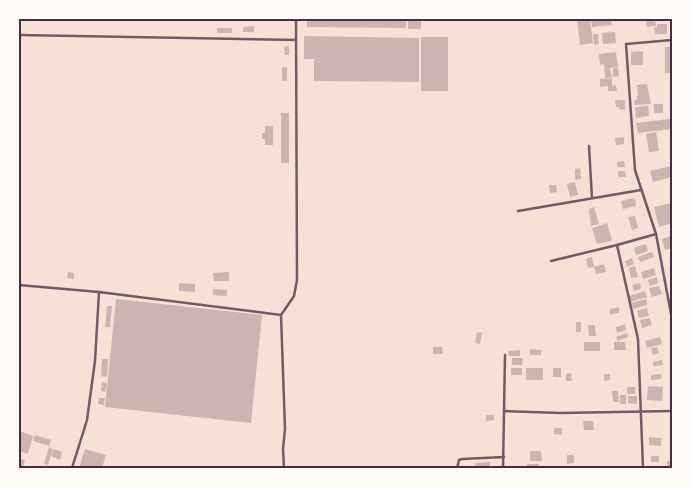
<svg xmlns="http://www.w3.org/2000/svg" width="691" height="487" viewBox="0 0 691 487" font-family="'PT Serif',serif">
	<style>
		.building { fill: #ccb4b1 }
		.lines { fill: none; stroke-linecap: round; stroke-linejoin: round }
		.minor { stroke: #755966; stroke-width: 2.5 }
		.neatline { fill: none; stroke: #4a2c40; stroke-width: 2 }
	</style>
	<rect width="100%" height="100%" fill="#f7e1d7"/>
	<g class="building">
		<polygon points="307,19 406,19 406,28 307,27"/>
		<rect x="408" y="19" width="13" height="10"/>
		<polygon points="577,19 590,19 593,43 580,45"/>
		<polygon points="591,19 611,19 612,25 592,27"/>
		<polygon points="646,19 655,19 656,26 647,27"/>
		<polygon points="657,24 667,24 667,34 655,34 654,27 657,27"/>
		<polygon points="254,26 254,32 243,32 243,27"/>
		<rect x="217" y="28" width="15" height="5"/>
		<polygon points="615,32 616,43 603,44 602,33"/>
		<polygon points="593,34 598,34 599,44 594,45"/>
		<polygon points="304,36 419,38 419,82 314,81 314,59 304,59"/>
		<rect x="421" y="37" width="27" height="54"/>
		<polygon points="289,46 289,55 285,55 284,47"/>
		<rect x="665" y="47" width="5" height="26"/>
		<polygon points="643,51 643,65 631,65 631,52"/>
		<polygon points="616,52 618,67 610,68 612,77 605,78 604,64 600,65 599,54"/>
		<rect x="282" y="67" width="5" height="14"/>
		<polygon points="613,68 618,68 619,76 613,77"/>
		<polygon points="612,78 612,86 616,85 617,91 608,91 608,86 600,87 600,79"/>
		<polygon points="647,84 651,104 635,105 634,100 637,100 637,96 638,96 637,85"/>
		<polygon points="615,100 625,100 625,109 620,110 619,107 616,107"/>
		<rect x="654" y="104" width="9" height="9"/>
		<polygon points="648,106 649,116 636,118 635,107"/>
		<rect x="281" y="113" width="8" height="50"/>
		<polygon points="670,119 671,129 638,133 636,123"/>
		<polygon points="265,126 273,126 273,145 265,145 265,139 262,139 262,133 265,133"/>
		<polygon points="656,132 659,151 649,152 646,134"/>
		<polygon points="624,137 624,144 616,145 615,138"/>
		<polygon points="624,161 625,167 617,167 617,162"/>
		<polygon points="671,166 672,177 653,182 650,171"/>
		<polygon points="580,168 581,179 575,180 575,169"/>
		<polygon points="618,171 625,171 626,177 618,177"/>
		<polygon points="575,182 578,195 570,197 567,184"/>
		<polygon points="549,185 556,185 557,192 550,193"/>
		<polygon points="635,198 636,206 623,209 621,201"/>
		<polygon points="672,203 672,223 659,227 654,207"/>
		<polygon points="594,207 599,224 591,226 589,209"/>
		<polygon points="635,216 638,228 632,230 628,217"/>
		<polygon points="607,223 612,241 597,244 592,228"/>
		<polygon points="671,236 672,248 665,250 662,239"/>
		<polygon points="646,244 648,251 636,255 634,248"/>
		<polygon points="652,252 654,257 640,262 638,257"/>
		<polygon points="592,257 594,267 588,268 586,259"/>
		<polygon points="632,258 634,264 627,267 625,261"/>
		<polygon points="604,264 606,272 596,274 594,267"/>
		<polygon points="635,266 638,277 631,278 629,268"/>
		<polygon points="654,268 656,275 643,279 641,272"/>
		<polygon points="68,272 74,273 74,279 67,278"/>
		<polygon points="229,272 229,281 214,281 213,273"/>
		<polygon points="657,277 658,283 650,286 648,280"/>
		<polygon points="179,283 195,284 195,292 179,291"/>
		<polygon points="640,283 641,289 634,291 632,285"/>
		<polygon points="659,286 662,294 652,297 649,288"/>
		<polygon points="213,289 227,290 227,296 213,295"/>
		<polygon points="645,291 647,297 631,302 629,296"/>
		<polygon points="116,299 262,315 251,423 105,407"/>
		<polygon points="646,299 647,305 633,309 631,303"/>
		<polygon points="107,306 112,306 110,327 105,327"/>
		<polygon points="619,307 619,313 610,314 610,309"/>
		<polygon points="647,308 649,316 639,318 637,311"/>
		<polygon points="650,318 652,325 642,328 640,320"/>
		<rect x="576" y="322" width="5" height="10"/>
		<polygon points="625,324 626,330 617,333 616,327"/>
		<polygon points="588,325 595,325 596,336 589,336"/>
		<polygon points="477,332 482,333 480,344 475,343"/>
		<polygon points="627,333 628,337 618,341 616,337"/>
		<polygon points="660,337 662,344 647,348 645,341"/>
		<rect x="584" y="342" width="16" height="9"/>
		<polygon points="614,342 625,342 626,350 614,350"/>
		<polygon points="433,347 442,347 443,354 433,354"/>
		<polygon points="657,347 659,353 653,355 651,348"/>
		<polygon points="530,349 541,350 541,355 530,355"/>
		<polygon points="520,350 520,356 509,356 508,351"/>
		<polygon points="512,358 523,358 522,365 512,365"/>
		<polygon points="102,359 108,359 107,377 101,376"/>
		<polygon points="662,360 663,365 653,366 653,362"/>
		<rect x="511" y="368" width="11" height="7"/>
		<rect x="526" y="368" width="17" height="12"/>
		<rect x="553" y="368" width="8" height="9"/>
		<polygon points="571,373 572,381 566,381 566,374"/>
		<polygon points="604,374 610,374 610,380 604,381"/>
		<polygon points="661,374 662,379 651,380 651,375"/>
		<polygon points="102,382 107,383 105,392 101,391"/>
		<polygon points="648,386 663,387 662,401 647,400"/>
		<rect x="627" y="387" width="8" height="7"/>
		<polygon points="612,391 618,391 619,402 613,402"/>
		<rect x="620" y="395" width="6" height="9"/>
		<polygon points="628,396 637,396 637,404 628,403"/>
		<polygon points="99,398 105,398 104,405 98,404"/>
		<polygon points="486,415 494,415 494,420 486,421"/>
		<polygon points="583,421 593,421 594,430 584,430"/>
		<polygon points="554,428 562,428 562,435 554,434"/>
		<polygon points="19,431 33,436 28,454 19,451"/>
		<polygon points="35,435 51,440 49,446 33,441"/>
		<polygon points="649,437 661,438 661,446 649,445"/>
		<polygon points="49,447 53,449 48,465 44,464"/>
		<polygon points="54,449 62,452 60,460 51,456"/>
		<polygon points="85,449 106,455 102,468 79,468"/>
		<polygon points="530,451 541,451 542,461 530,461"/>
		<polygon points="567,455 574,455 574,463 567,464"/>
		<rect x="651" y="456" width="8" height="6"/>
		<polygon points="19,458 25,460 23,468 19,468"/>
		<rect x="667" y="461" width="5" height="7"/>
		<polygon points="490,462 490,468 476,468 475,463"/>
		<polygon points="527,464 539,464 538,468 527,468"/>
	</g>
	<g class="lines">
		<g class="minor">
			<polyline points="19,35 296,40"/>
			<polyline points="672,40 626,44 635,170 656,234 672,319"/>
			<polyline points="589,146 592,198"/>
			<polyline points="518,211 641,190"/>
			<polyline points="551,261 617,245"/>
			<polyline points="19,285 99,292 281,315"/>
			<polyline points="504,411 561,413 672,411"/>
			<polyline points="72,468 87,420 95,361 99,292"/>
			<polyline points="284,468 283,449 285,429 281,315 294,296 297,280 296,19"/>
			<polyline points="457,468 459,460 462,459 504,457"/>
			<polyline points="503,468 505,355"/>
			<polyline points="643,468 638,339 617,245 656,234"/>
		</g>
	</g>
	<rect width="691" height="487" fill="none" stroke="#fffaf5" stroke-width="40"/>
	<rect x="20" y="20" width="651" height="447" class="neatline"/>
</svg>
